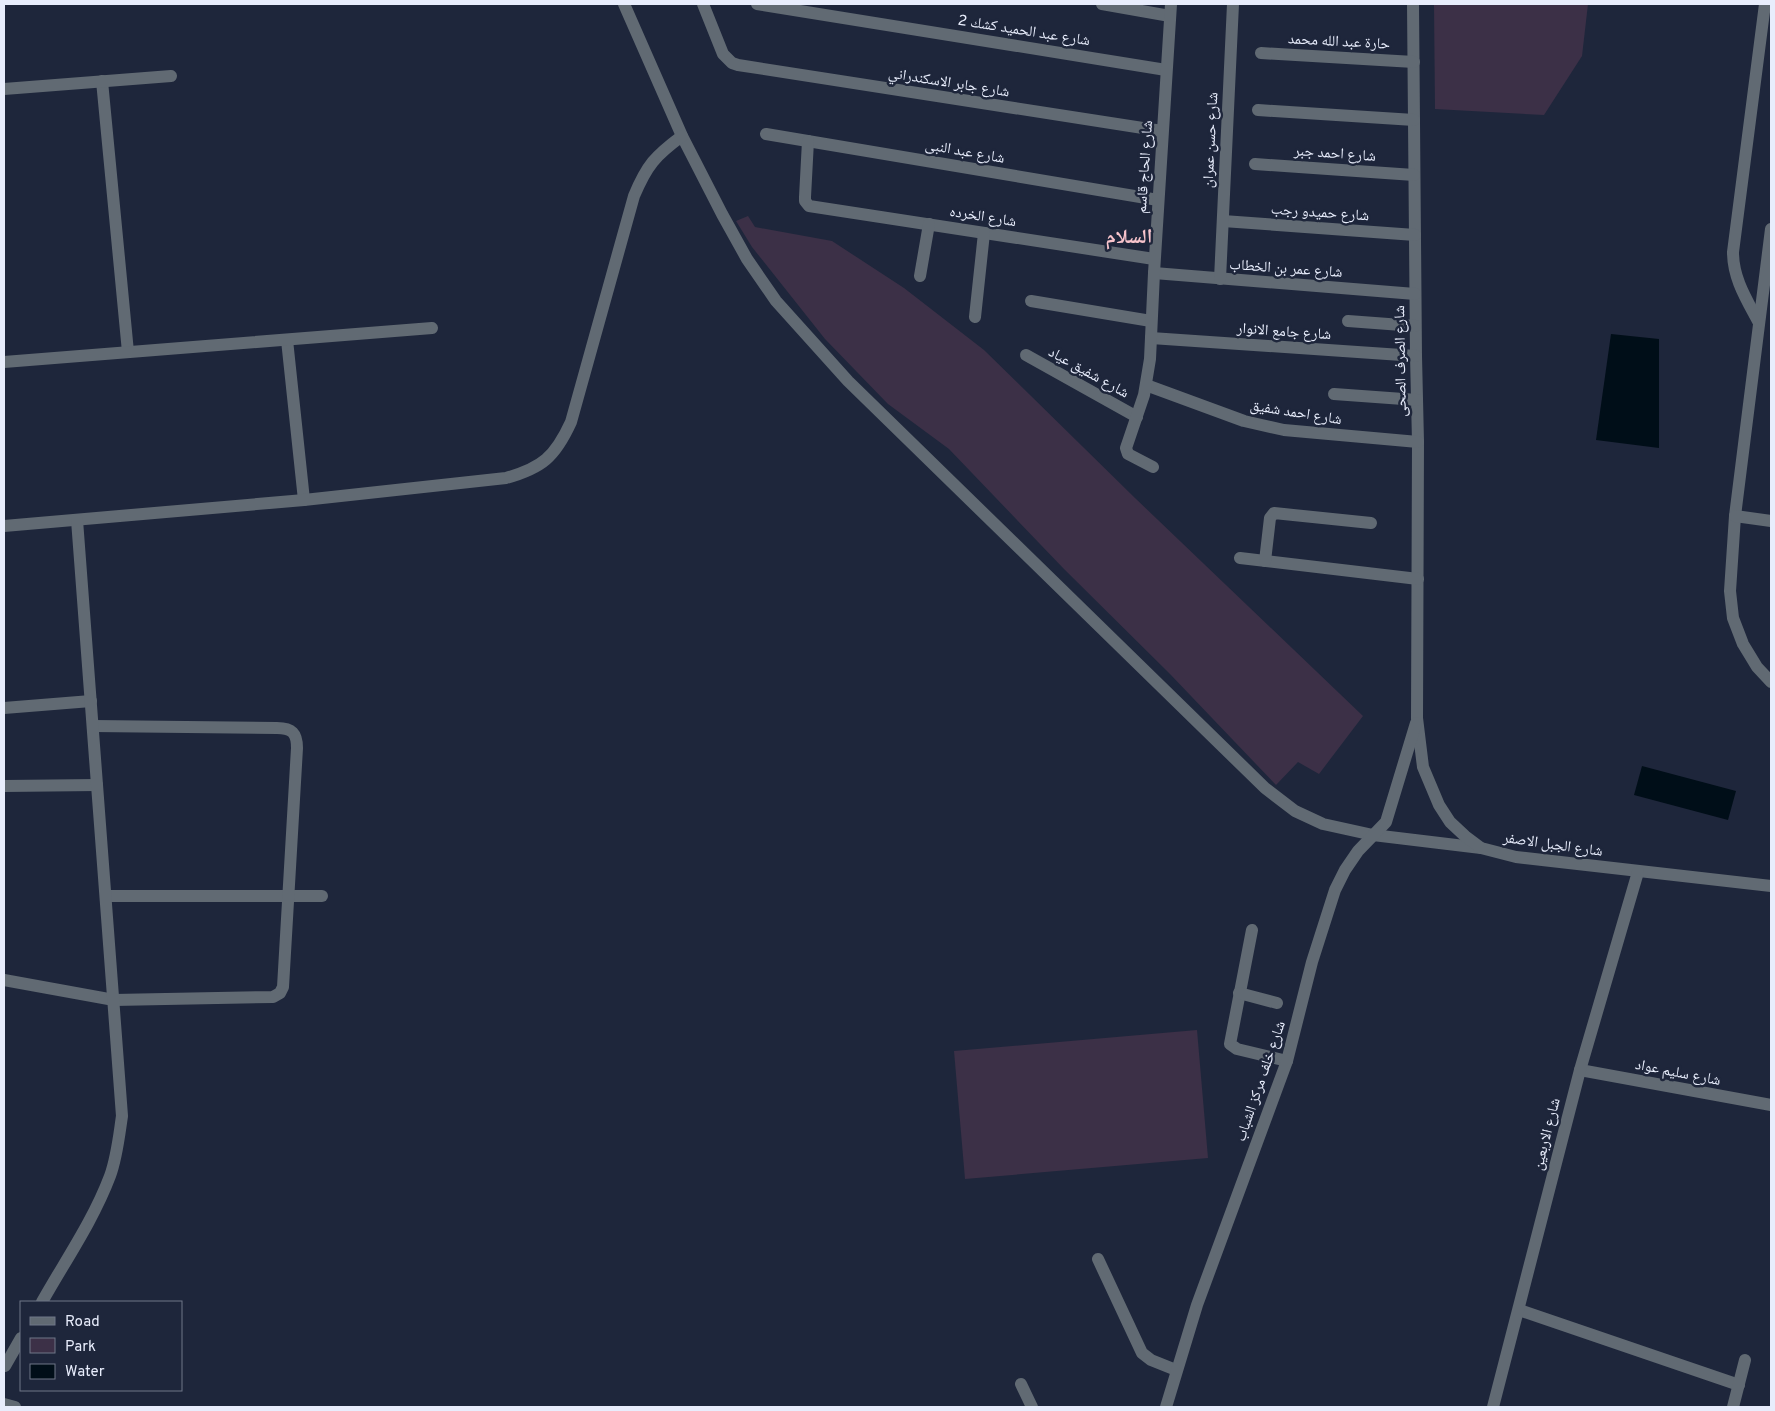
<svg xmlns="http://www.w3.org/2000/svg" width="1775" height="1411" viewBox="0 0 1775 1411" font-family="Overpass,'Noto Naskh Arabic',sans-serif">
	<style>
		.green { fill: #3c3047 }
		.water { fill: #000e18 }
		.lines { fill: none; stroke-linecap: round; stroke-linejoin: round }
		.minor { stroke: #616a73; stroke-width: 12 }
		.labels { text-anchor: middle; stroke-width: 5; stroke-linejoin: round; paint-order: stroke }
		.street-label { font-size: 15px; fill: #e8edfc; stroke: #1e263b }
		.district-label { font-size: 20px; font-weight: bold; fill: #f8c4cc; stroke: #1e263b }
	</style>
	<rect width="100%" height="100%" fill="#1e263b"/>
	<g class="green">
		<polygon points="1434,4 1588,4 1582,56 1544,115 1435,109"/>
		<polygon points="748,216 755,227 832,241 904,288 984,350 1135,498 1363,716 1319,774 1298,762 1276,785 1170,674 1064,569 949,449 888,404 825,339 752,247 736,221"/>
		<polygon points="1197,1030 1208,1158 965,1179 954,1051"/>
	</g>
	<g class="water">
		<polygon points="1611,334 1659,339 1659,448 1596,440"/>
		<polygon points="1642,766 1736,791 1728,820 1634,795"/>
	</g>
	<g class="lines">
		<g class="minor">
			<polyline points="624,4 682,136 722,214 747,259 776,301 848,381 1265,788 1295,811 1323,824 1373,835 1481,848"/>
			<polyline points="703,4 723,54 732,63 738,65 1162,131"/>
			<polyline points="757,4 1166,70"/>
			<polyline points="1102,4 1170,16"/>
			<polyline points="1413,4 1416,356 1418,442 1417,718 1423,767 1439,805 1450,822 1465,836 1481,848 1516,857 1771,886"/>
			<polyline points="1261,53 1414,62"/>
			<polyline points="102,81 128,352"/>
			<polyline points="4,89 171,76"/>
			<polyline points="1258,110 1414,120"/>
			<polyline points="766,134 1158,200"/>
			<polyline points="808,141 805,197 805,201 809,206 1154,259"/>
			<polyline points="1255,164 1414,175"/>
			<polyline points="1223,221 1415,235"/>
			<polyline points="1771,229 1735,516 1730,591 1733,618 1743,644 1757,667 1771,682"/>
			<polyline points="1154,273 1415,294"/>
			<polyline points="920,276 929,224"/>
			<polyline points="1220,279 1233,4"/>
			<polyline points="1031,301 1151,321"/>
			<polyline points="975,317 984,233"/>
			<polyline points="1348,321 1415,326"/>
			<path d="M1759,323C1747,300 1733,279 1733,252L1765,4"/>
			<polyline points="1151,338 1416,356"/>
			<polyline points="287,340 304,500"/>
			<polyline points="1026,355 1137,417"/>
			<polyline points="4,362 432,328"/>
			<polyline points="1146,385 1244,421 1284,430 1418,442"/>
			<polyline points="1334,394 1417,400"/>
			<polyline points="1153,467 1128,454 1126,448 1144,395 1150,359 1154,273 1171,4"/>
			<polyline points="1735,516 1771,521"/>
			<path d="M4,526L304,500L506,478C542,468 555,457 571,422L634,196C647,165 655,156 682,136"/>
			<polyline points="1240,558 1418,579"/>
			<polyline points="1265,561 1270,518 1274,513 1371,523"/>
			<polyline points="4,708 91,701"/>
			<polyline points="4,786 97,785"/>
			<polyline points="106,896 322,896"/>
			<polyline points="1252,930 1230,1044 1237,1049 1287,1061"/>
			<path d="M4,980L114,1000L273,997L280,993L283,987L297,748C297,733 292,728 277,728L93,726"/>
			<polyline points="1239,993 1277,1003"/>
			<polyline points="1580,1070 1771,1105"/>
			<polyline points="1098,1259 1142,1353 1151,1360 1176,1370"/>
			<path d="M42,1302C65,1261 93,1221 110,1176C117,1157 119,1136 122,1116L77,520"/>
			<polyline points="1519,1310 1739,1385"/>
			<polyline points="5,1366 21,1338"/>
			<polyline points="1021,1384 1032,1407"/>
			<polyline points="4,1404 15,1407"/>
			<polyline points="1166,1407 1197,1305 1287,1061 1312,962 1335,890 1345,870 1358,851 1386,822 1416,723"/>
			<polyline points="1493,1407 1580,1070 1638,872"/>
			<polyline points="1733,1407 1745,1360"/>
		</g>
	</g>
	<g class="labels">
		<g class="street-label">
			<text transform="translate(1024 30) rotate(9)" y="5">شارع عبد الحميد كشك 2</text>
			<text transform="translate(1339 41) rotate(3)" y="5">حارة عبد الله محمد</text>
			<text transform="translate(949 82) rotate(9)" y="5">شارع جابر الاسكندراني</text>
			<text transform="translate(1210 140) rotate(-87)" y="5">شارع حسن عمران</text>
			<text transform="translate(965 151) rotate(10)" y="5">شارع عبد النبى</text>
			<text transform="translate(1335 153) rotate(4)" y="5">شارع احمد جبر</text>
			<text transform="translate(1144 167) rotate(-86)" y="5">شارع الحاج قاسم</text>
			<text transform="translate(1320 212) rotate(4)" y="5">شارع حميدو رجب</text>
			<text transform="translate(983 216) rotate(9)" y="5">شارع الخرده</text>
			<text transform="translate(1286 268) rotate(4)" y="5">شارع عمر بن الخطاب</text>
			<text transform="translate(1284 331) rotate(4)" y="5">شارع جامع الانوار</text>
			<text transform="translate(1400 361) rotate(-91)" y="5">شارع الصرف الصحى</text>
			<text transform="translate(1089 372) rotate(29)" y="5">شارع شفيق عياد</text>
			<text transform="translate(1296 412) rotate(9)" y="5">شارع احمد شفيق</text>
			<text transform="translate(1553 844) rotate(8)" y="5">شارع الجبل الاصفر</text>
			<text transform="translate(1678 1072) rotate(11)" y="5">شارع سليم عواد</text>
			<text transform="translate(1260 1081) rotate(-71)" y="5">شارع خلف مركز الشباب</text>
			<text transform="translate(1546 1134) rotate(-76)" y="5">شارع الاربعين</text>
		</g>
		<g class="district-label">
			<text x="1129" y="243">السلام</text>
		</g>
	</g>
	<rect width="1775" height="1411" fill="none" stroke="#e8edfc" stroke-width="10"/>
	<rect x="20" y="1301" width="162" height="90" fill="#1e263b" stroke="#6f7688"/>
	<rect x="30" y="1317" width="25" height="8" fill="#616a73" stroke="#6f7688"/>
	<text x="65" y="1326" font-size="15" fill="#e8edfc">Road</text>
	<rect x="30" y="1338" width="25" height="15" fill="#3c3047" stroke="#6f7688"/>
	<text x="65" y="1351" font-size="15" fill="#e8edfc">Park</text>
	<rect x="30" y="1364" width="25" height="15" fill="#000e18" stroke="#6f7688"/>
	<text x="65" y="1376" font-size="15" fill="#e8edfc">Water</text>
</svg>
